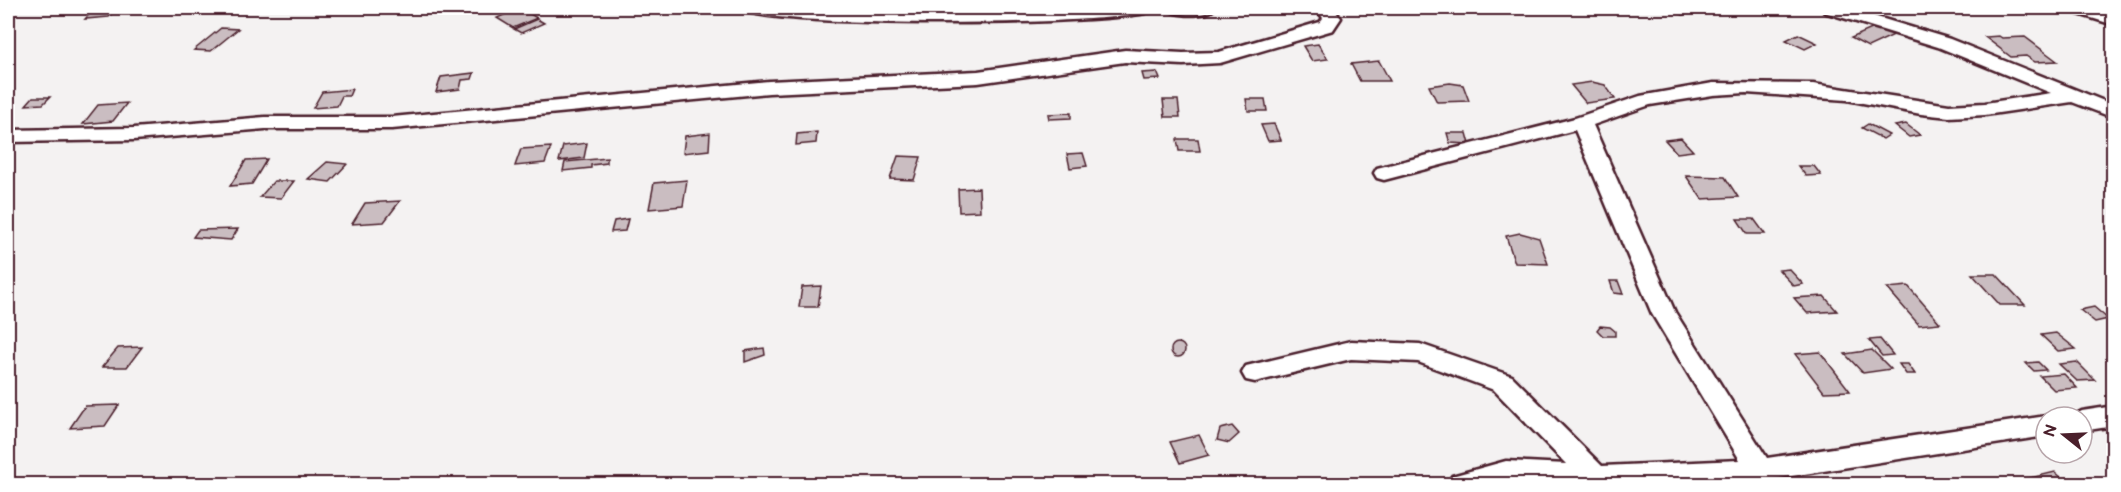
<svg xmlns="http://www.w3.org/2000/svg" width="2121" height="492" viewBox="0 0 2121 492" font-family="'Balsamiq Sans',sans-serif">
	<style>
		.building { fill: #cabdc1; stroke: #4a1f2b; stroke-width: 1.5 }
		.lines { fill: none; stroke-linecap: round; stroke-linejoin: round }
		.street-casing { stroke: #4a1f2b; stroke-width: 5 }
		.street { fill: #fff; fill-rule: evenodd }
	</style>
	<rect width="100%" height="100%" fill="#f4f2f2"/>
	<filter id="ink" filterUnits="userSpaceOnUse"><feTurbulence type="fractalNoise" baseFrequency=".0167" numOctaves="2"/><feDisplacementMap in="SourceGraphic" scale="12" xChannelSelector="R" yChannelSelector="G"/><feConvolveMatrix kernelMatrix="1 2 1 2 8 2 1 2 1" color-interpolation-filters="sRGB"/></filter>
	<g filter="url(#ink)">
		<g class="building">
			<polygon points="95,8 126,8 115,10 109,17 85,19"/>
			<polygon points="520,8 537,18 513,28 497,18"/>
			<polygon points="1669,8 1701,8 1683,15"/>
			<polygon points="537,19 544,23 521,33 514,29"/>
			<polygon points="1886,27 1898,33 1868,47 1851,38 1874,28 1879,30"/>
			<polygon points="221,28 238,29 211,51 194,50"/>
			<polygon points="1798,34 1817,43 1805,49 1786,40"/>
			<polygon points="1999,36 2002,38 2025,37 2057,61 2035,62 2026,56 2011,57 1985,37"/>
			<polygon points="1318,44 1328,59 1312,61 1303,46"/>
			<polygon points="1379,61 1390,81 1360,81 1351,64"/>
			<polygon points="1157,72 1160,79 1144,80 1142,73"/>
			<polygon points="474,73 472,79 462,80 460,89 436,92 441,77"/>
			<polygon points="1592,82 1605,85 1615,99 1586,103 1571,85"/>
			<polygon points="1450,83 1463,85 1469,101 1437,102 1429,86"/>
			<polygon points="352,89 349,96 342,96 337,106 313,108 322,92"/>
			<polygon points="33,97 50,97 43,104 26,105"/>
			<polygon points="1246,99 1265,99 1267,111 1248,111"/>
			<polygon points="1163,100 1178,100 1180,117 1165,117"/>
			<polygon points="127,103 113,121 83,124 98,105"/>
			<polygon points="1071,113 1071,118 1049,119 1048,114"/>
			<polygon points="1274,124 1281,140 1268,141 1261,125"/>
			<polygon points="1868,124 1889,135 1883,139 1862,128"/>
			<polygon points="1906,124 1920,135 1909,137 1895,126"/>
			<polygon points="817,132 816,143 796,145 797,134"/>
			<polygon points="710,133 709,150 683,153 685,136"/>
			<polygon points="1447,133 1467,133 1470,144 1450,143"/>
			<polygon points="1681,138 1693,151 1677,153 1665,140"/>
			<polygon points="1177,139 1198,139 1200,151 1179,151"/>
			<polygon points="587,143 584,158 559,161 563,146"/>
			<polygon points="551,147 545,163 515,166 521,149"/>
			<polygon points="1083,153 1087,166 1070,168 1067,154"/>
			<polygon points="898,156 921,157 914,180 890,179"/>
			<polygon points="607,158 607,163 591,165 591,168 563,171 565,162"/>
			<polygon points="267,159 252,184 230,186 246,160"/>
			<polygon points="327,162 347,164 330,182 308,179"/>
			<polygon points="1798,166 1814,166 1821,175 1806,176"/>
			<polygon points="1686,176 1725,177 1738,197 1702,199"/>
			<polygon points="687,180 683,206 649,209 654,183"/>
			<polygon points="274,181 294,181 281,198 260,197"/>
			<polygon points="979,188 980,211 959,212 958,189"/>
			<polygon points="400,201 384,222 352,224 365,203"/>
			<polygon points="628,219 625,231 611,232 614,221"/>
			<polygon points="1737,219 1754,219 1765,234 1747,234"/>
			<polygon points="238,229 231,240 193,237 198,230"/>
			<polygon points="1520,233 1539,238 1548,264 1515,263 1506,236"/>
			<polygon points="1789,269 1803,284 1794,286 1779,270"/>
			<polygon points="1972,274 1996,274 2025,305 2000,305"/>
			<polygon points="1610,281 1618,281 1623,294 1614,293"/>
			<polygon points="821,286 818,307 799,307 802,287"/>
			<polygon points="1908,286 1940,323 1919,325 1887,288"/>
			<polygon points="1824,296 1837,311 1807,313 1794,298"/>
			<polygon points="2094,307 2108,319 2095,322 2080,310"/>
			<polygon points="1600,326 1610,327 1615,331 1615,336 1603,336 1597,330"/>
			<polygon points="2056,333 2076,349 2058,351 2041,335"/>
			<polygon points="1880,339 1893,355 1882,356 1869,340"/>
			<circle cx="1178" cy="350" r="7"/>
			<polygon points="142,347 127,367 102,367 118,348"/>
			<polygon points="764,348 765,355 745,362 745,351"/>
			<polygon points="1872,350 1891,369 1863,373 1845,354"/>
			<polygon points="1820,352 1850,391 1824,392 1795,354"/>
			<polygon points="2038,362 2046,370 2034,371 2026,363"/>
			<polygon points="2077,362 2095,380 2077,381 2059,364"/>
			<polygon points="1899,364 1908,364 1915,374 1906,374"/>
			<polygon points="2064,374 2077,388 2054,390 2040,376"/>
			<polygon points="119,405 105,426 70,428 85,406"/>
			<polygon points="1232,426 1239,434 1229,443 1217,440 1220,429"/>
			<polygon points="1199,435 1209,455 1180,463 1170,442"/>
			<polygon points="2055,472 2069,484 2038,484 2030,478"/>
		</g>
		<g class="lines">
			<g class="street-casing">
				<g id="street">
					<path d="M739,8L941,13L1080,8H1159C1146,27 754,29 739,8Z"/>
					<path d="M1167,8H1215C1207,17 1175,17 1167,8Z"/>
					<polygon points="1316,8 1333,8 1341,18 1333,30 1220,63 1183,65 1125,62 978,83 769,93 392,129 265,129 134,140 8,142 8,130 134,128 265,117 392,117 769,81 978,71 1125,50 1183,53 1219,52 1320,22 1323,18"/>
					<polygon points="1822,8 1847,8 1950,39 2114,105 2114,118 2072,102 1985,115 1949,117 1921,114 1847,100 1746,93 1713,95 1650,105 1593,125 1675,312 1767,458 2046,416 2050,417 2046,417 2046,436 1760,481 1681,484 1448,484 1452,476 1506,461 1566,464 1494,390 1418,362 1351,359 1255,382 1246,380 1242,373 1246,366 1351,341 1420,344 1512,376 1602,466 1740,460 1652,314 1575,130 1384,180 1377,178 1374,173 1377,168 1575,118 1640,96 1713,83 1813,84 1949,105 1985,103 2051,93 1938,47 1824,12"/>
					<polygon points="2069,8 2094,8 2114,14 2114,25 2072,12"/>
					<polygon points="2114,406 2114,426 2082,431 2082,417 2071,417 2082,411"/>
				</g>
			</g>
			<use href="#street" class="street"/>
		</g>
	</g>
	<rect width="2121" height="492" fill="none" stroke="#fff" stroke-width="30"/>
	<rect x="15" y="15" width="2091" height="462" fill="none" stroke="#4a1f2b" stroke-width="2" filter="url(#ink)"/>
	<g transform="translate(2064 435) rotate(288)"><circle r="28" fill="#ffffff" stroke="#b7a5aa" stroke-width="1.5"/>
	<path d="M0-4.5L10 22L0 15L-10 22Z" fill="#4a1f2b"/>
	<text y="-9" font-size="16" font-weight="bold" text-anchor="middle" fill="#4a1f2b">N</text>
	</g>
</svg>
